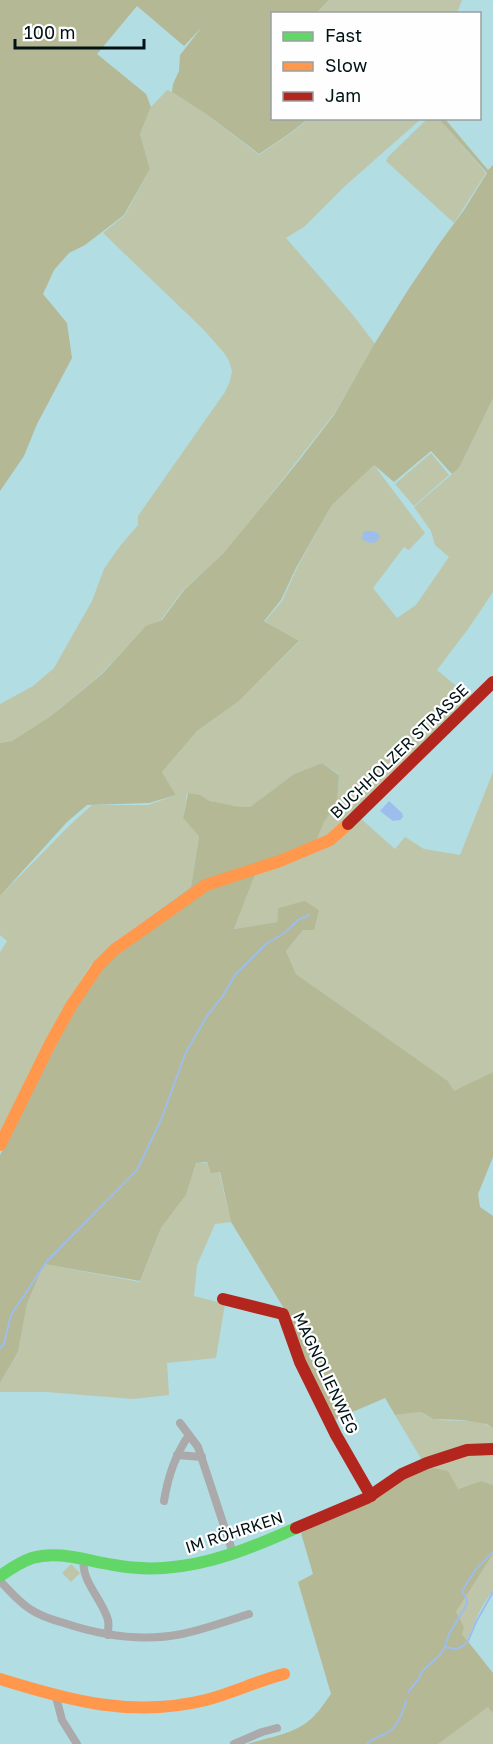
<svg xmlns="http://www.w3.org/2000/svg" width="493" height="1744" viewBox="0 0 493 1744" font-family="'Golos Text',sans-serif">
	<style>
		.green { fill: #bfc5a9 }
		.forest { fill: #b5b894 }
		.water { fill: #9dbeec }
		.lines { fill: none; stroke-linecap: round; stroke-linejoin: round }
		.stream { stroke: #9dbeec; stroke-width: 2 }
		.street { stroke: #aba9a9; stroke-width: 8 }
		.fast { stroke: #63d668; stroke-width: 12 }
		.slow { stroke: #ff974d; stroke-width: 12 }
		.jam { stroke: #b3261e; stroke-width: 12 }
		.labels { text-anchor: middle; stroke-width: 4.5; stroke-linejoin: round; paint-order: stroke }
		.street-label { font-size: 16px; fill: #001215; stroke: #fefefe }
	</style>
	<rect width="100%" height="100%" fill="#b1dde3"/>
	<g class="green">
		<polygon points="329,0 462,0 457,13 318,13"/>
		<polygon points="167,90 172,92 209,116 259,155 287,136 309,119 421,119 345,186 304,227 286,238 353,315 375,344 334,414 224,554 183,590 161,620 146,627 100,675 51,716 12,741 0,743 0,704 33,686 54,668 92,601 104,569 120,546 138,525 138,516 225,392 230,381 232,371 229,361 224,353 204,330 103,233 125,215 150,169 140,134 151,107"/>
		<polygon points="427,119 439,119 486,173 454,223 386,161 388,157"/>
		<path d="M493,397V592L468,629L437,670L472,699L335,831L316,842L324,822L337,804L339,774L322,763L294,774L250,807C237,806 223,805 211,801C202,797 197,794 187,793L183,818L199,835L191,887L130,931L107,949L90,966L65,1005L0,1134V952L7,941L0,935V896L70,825L92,805H148L176,795L162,772L197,731L239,701L299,642L265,621L282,601L297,568L332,505L374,465L425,533L409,550L404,547L373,588L397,618L416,605L449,557L435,545L431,531L414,507L459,468Z"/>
		<polygon points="431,453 449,475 414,506 395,484"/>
		<polygon points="493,772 493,1072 454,1092 448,1081 296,974 286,951 319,910 305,902 278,908 277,922 234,929 256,872 360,818 395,849 405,837 424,849 460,855"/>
		<polygon points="196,1163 207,1163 211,1172 219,1171 231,1222 215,1224 197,1265 194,1296 225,1304 216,1358 167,1363 169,1395 133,1399 47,1392 0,1392 0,1383 18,1352 27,1304 44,1264 140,1282 161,1228 186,1195"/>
		<path d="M421,1412C425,1415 430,1418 434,1419C453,1423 476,1416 493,1428V1491V1485L481,1481L458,1489L428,1467L423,1462L395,1415Z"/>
		<path d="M493,1554V1591C480,1606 474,1624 467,1641L462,1634L456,1612Z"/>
		<polygon points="71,1564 80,1573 71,1582 62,1573"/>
		<polygon points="488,1707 493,1714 493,1744 429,1744"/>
	</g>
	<g class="forest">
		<polygon points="0,0 329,0 317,13 272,14 272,118 308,119 286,136 259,154 209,116 172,92 173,84 179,71 180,55 202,27 184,46 137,6 97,54 146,94 151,107 140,134 150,169 124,215 85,245 69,253 54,270 43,294 67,323 72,358 37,424 24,456 0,491"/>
		<polygon points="439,119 445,119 488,170 493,165 493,398 459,468 452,474 431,451 394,482 374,465 332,505 296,568 281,600 264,621 299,641 239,701 197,731 162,772 176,795 149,803 87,805 67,822 0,896 0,743 12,741 51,716 102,674 146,626 162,620 184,590 223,554 301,458 334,415 375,343 408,290 439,244 464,210 487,173"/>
		<polygon points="322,763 339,775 337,804 324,822 316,842 256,872 234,929 277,922 278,908 305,901 319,910 314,930 303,930 286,951 296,974 448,1081 454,1091 493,1072 493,1157 478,1194 480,1207 493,1216 493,1428 487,1424 463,1420 433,1419 421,1412 395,1415 385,1398 334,1420 309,1371 288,1315 231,1222 220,1172 211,1173 207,1162 196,1163 186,1195 161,1228 140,1281 44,1264 27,1304 18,1352 0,1383 0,1155 87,985 132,930 191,887 199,836 183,818 188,793 200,795 210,801 235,806 250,807 294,774"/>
		<path d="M428,1467L448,1471L458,1489L481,1481L493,1485V1554L456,1612L464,1627L462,1634L493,1673V1714L488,1707L438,1744H247C270,1737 296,1734 313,1717C320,1710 326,1701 331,1694L298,1582L313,1574L301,1533L377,1495L403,1478Z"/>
	</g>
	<g class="water">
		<path d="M365,531C372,531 377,530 380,537L376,542L370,543L362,539L363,532Z"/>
		<polygon points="389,801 402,813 403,817 400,820 393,821 380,811"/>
	</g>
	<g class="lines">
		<g class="stream">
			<polyline points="0,1348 4,1344 11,1315 47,1261 137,1170 161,1120 186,1052 207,1016 224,994 235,975 266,944 283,934 298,920 309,915"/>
			<polyline points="445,1647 456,1649 463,1646 468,1641 476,1622 493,1592"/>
			<polyline points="408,1692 418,1680 422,1671 440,1655 445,1647 449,1634 467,1604 467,1599 462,1591 476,1569 493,1552"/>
			<path d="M367,1744C373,1738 377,1738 385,1734C398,1728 402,1714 406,1701"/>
		</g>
		<g class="street">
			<polyline points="180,1423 198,1447 233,1553"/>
			<polyline points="177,1455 202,1457"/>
			<path d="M164,1501C168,1476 175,1455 189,1435"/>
			<path d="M84,1558C80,1581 102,1598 108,1620C109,1625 108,1630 108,1635"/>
			<path d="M0,1581C10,1591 19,1602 30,1609C40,1616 53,1620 64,1623C103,1636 142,1642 182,1634C205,1629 227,1621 249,1614"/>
			<polyline points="56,1697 62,1720 77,1744"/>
			<polyline points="234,1744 262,1732 277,1728"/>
		</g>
		<path class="fast" d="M0,1576C10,1569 20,1562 32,1558C58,1550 87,1561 114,1565C130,1568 147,1569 164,1568C210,1565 254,1547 296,1528"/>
		<g class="slow">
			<polyline points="0,1145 50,1044 71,1006 98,966 114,950 206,885 280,861 330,840 348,824"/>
			<path d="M0,1679C70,1701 133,1718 206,1700C233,1693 257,1681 284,1674"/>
		</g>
		<g class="jam">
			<polyline points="348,824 493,682"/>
			<polyline points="223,1299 283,1314 300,1362 336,1435 371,1496"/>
			<polyline points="296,1528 367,1498 402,1474 427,1463 467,1450 493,1449"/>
		</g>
	</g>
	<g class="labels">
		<g class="street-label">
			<text transform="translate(399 751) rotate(-44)" y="6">BUCHHOLZER STRASSE</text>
			<text transform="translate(326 1373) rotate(65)" y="6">MAGNOLIENWEG</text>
			<text transform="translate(234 1532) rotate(-18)" y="6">IM RÖHRKEN</text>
		</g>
	</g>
	<rect x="271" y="12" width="210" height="108" fill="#fefefe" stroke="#98a0a1" stroke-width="1.5"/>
	<rect x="283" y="32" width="30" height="9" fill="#63d668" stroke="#98a0a1" stroke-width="1.5"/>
	<text x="325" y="42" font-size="18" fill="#001215">Fast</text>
	<rect x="283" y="62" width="30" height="9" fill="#ff974d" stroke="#98a0a1" stroke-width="1.5"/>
	<text x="325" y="72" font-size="18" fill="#001215">Slow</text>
	<rect x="283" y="92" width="30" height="9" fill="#b3261e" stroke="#98a0a1" stroke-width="1.5"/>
	<text x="325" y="102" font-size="18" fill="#001215">Jam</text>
	<path d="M15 39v9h129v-9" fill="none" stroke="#001215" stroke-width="3"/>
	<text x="24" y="39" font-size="18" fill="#001215" stroke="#fefefe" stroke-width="4.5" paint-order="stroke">100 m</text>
</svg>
